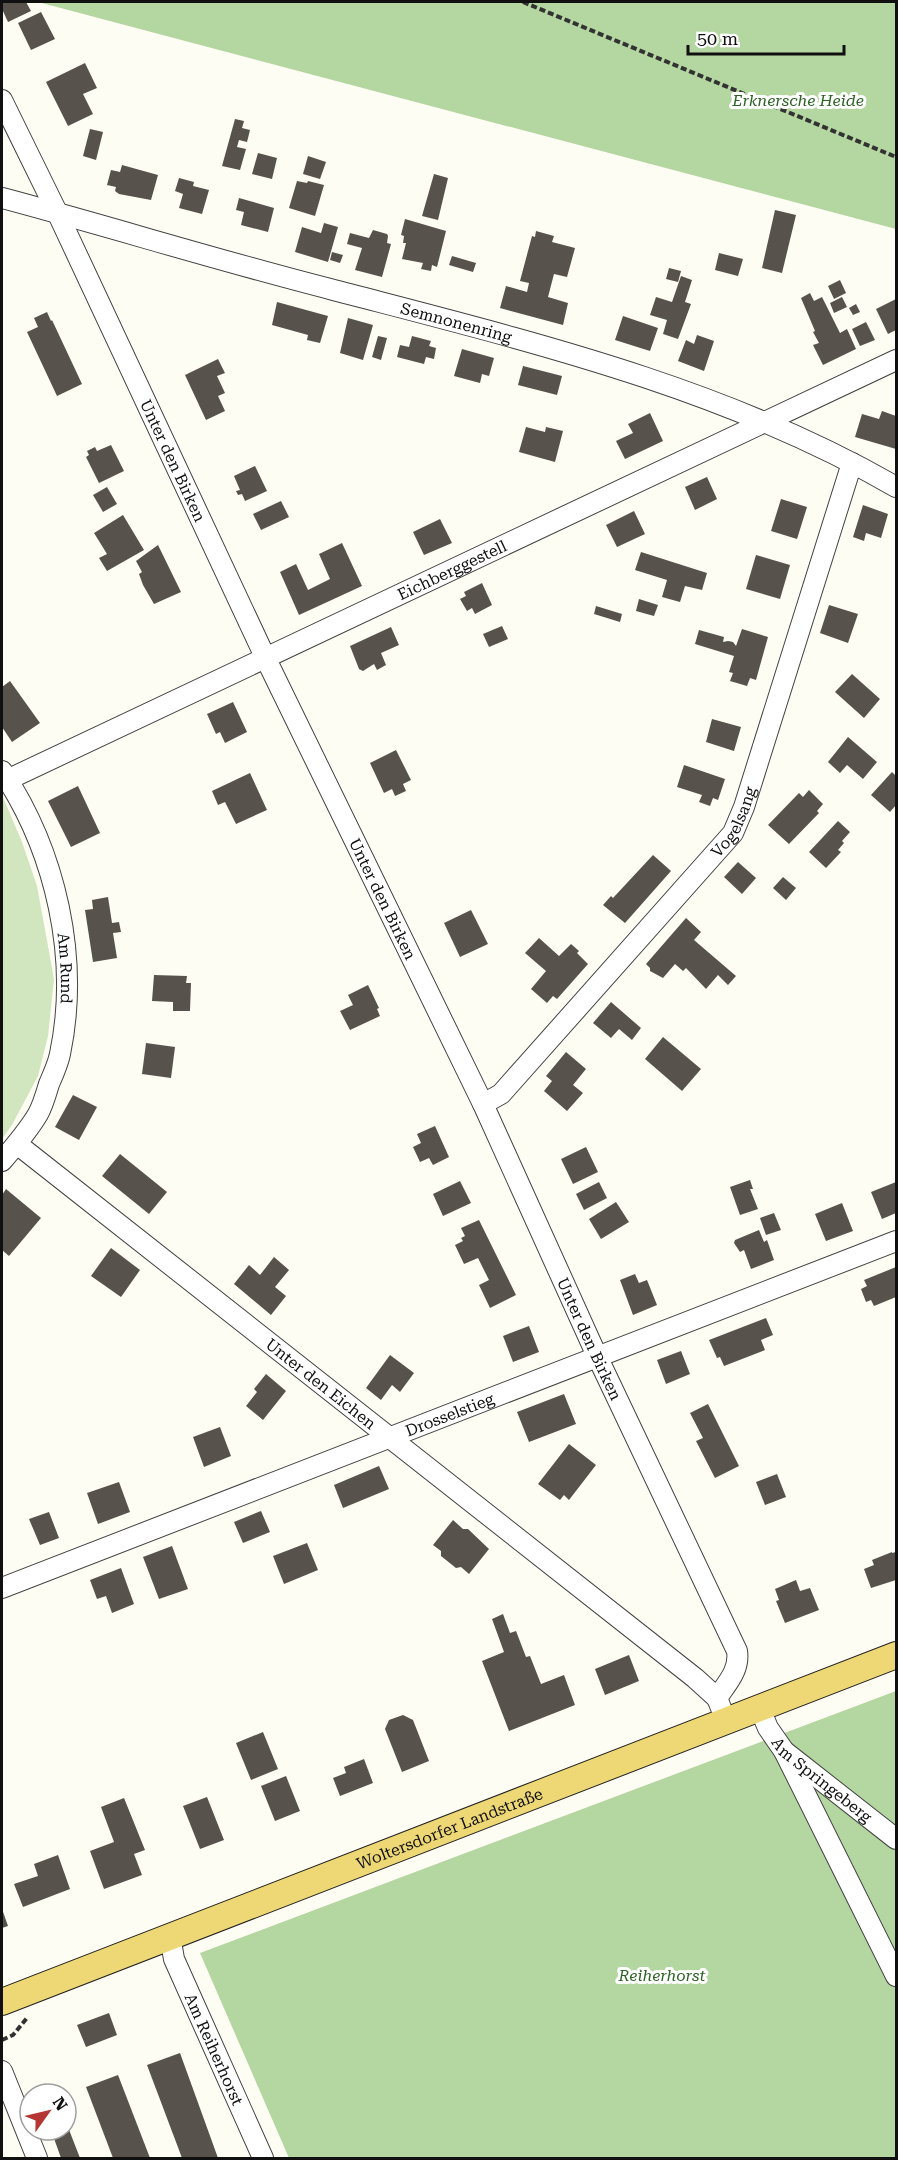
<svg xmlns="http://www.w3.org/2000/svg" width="898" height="2160" viewBox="0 0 898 2160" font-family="'Roboto Serif',serif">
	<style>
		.green { fill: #d1e6bf }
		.forest { fill: #b4d6a0 }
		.building { fill: #58524d }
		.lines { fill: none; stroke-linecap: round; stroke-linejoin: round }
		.minor-casing { stroke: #434343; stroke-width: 22 }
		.major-casing { stroke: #212121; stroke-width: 28 }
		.path { stroke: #323232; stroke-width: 4; stroke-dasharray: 6 3; stroke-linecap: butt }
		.minor { stroke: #fff; stroke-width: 20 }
		.major { stroke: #edd875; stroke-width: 26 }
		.labels { text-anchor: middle; stroke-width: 6; stroke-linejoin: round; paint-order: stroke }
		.park-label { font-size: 16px; font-style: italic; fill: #2d6325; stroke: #fff }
		.street-label { font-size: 16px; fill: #101010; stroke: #fff }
	</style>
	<rect width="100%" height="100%" fill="#fefdf3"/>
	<polygon class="green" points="2,795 22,842 37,886 54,979 48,1036 38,1076 12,1125 2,1139"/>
	<g class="forest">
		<polygon points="38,2 896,2 896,229"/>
		<polygon points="896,1691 896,2158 289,2158 200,1953"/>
	</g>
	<g class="building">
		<polygon points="6,2 26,2 31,11 8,22 2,9 2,3"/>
		<polygon points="41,12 55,39 31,50 18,23"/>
		<polygon points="85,63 97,88 83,94 93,114 68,126 46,82"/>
		<polygon points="235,119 244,121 242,128 250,130 247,142 239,140 237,147 246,149 240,170 222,166"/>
		<polygon points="90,129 103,132 96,160 83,156"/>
		<polygon points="258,153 277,158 272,179 252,174"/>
		<polygon points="308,156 326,162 320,179 303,174"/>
		<polygon points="122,165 158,175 151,200 119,194 115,191 116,187 107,185 111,170 120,172"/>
		<polygon points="434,174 448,178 438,220 422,216"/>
		<polygon points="179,178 194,182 193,186 209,190 202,214 179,208 183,194 175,191"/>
		<polygon points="297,181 307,183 308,181 324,185 315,216 289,208"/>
		<polygon points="239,198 274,208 268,232 241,225 244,212 236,210"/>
		<polygon points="775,210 796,215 782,273 762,268"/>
		<polygon points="405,219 446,231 437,267 432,265 431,271 421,269 423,263 402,259 406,243 403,243 404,236 401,235"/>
		<polygon points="324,223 338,227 328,262 295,252 302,227 321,233"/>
		<polygon points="373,230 387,234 388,236 387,243 391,244 382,277 355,270 362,248 347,244 350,233 369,238"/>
		<polygon points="536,231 554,236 552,242 575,248 567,277 554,274 548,297 568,303 563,325 500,308 506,286 527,292 529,283 520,281 532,236 535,237"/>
		<polygon points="332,252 343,255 340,263 330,260"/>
		<polygon points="719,253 743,259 738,276 715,270"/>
		<polygon points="452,256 476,263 473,272 449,265"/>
		<polygon points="669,268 681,271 678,282 666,279"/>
		<polygon points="681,276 692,280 685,302 691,304 678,339 663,334 667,320 650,315 656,297 672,302"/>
		<polygon points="840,280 846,293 834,299 828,286"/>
		<polygon points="810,293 814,301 822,297 840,333 847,329 856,349 823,365 813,345 819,343 813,332 815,331 801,298"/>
		<polygon points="842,297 847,307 834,313 830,303"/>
		<polygon points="896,299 896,330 888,334 876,309"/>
		<polygon points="277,302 328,316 320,343 307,340 308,335 272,325"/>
		<polygon points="856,304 860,312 853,315 849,308"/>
		<polygon points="47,312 51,321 52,320 82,384 57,396 27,332 38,327 34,318"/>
		<polygon points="623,316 658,328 650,351 615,340"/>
		<polygon points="348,318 373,325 363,360 340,353"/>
		<polygon points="866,322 875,340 860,346 852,329"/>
		<polygon points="697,335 714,341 704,371 678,361 686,340 694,344"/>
		<polygon points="378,336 387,338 381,360 372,357"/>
		<polygon points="412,336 431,341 429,346 436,348 434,359 426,357 424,364 397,357 400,345 409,347"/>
		<polygon points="462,349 494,358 489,376 482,374 480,383 454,376"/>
		<polygon points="218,359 225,373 217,376 225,393 218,396 225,411 206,420 185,375"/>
		<polygon points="523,366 562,376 557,395 518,385"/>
		<polygon points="882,411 896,416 896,449 855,437 862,414 879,419"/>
		<polygon points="650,413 663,441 625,459 616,441 633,433 628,424"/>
		<polygon points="526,427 545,432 546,427 563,431 555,462 519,452"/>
		<polygon points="111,445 124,471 99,483 86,457 89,455 87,451 95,447 97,451"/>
		<polygon points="255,466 267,491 245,501 242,494 238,495 236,491 240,490 234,476"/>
		<polygon points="707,477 717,499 695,510 685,487"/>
		<polygon points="107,487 117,504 103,512 93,495"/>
		<polygon points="781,499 807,507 797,539 771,531"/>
		<polygon points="281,501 289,517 261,530 253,514"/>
		<polygon points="863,505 888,514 881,538 866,533 864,541 853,537"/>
		<polygon points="634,511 645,534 617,547 606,525"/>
		<polygon points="123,515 144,550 107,571 99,558 107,554 94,533"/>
		<polygon points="440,519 452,543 424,555 413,532"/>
		<polygon points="342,543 362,586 299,615 280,572 296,564 308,590 330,579 319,554"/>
		<polygon points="158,545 181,592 154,604 143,585 139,574 142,572 136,561"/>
		<polygon points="641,552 707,573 702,590 685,586 680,602 662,597 667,580 635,570"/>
		<polygon points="756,555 790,565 780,599 746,589"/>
		<polygon points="482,583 492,605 475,614 472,608 467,611 460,599 466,596 464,592"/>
		<polygon points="639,599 658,605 654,616 636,611"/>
		<polygon points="829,605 858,614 848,643 820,633"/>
		<polygon points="596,606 622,614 620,622 594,614"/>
		<polygon points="502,626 508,639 489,647 483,634"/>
		<polygon points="391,627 399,645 381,653 386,665 377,670 374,664 363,671 359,669 350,646"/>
		<polygon points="742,629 768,637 756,680 750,678 747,686 730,681 733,673 729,672 734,656 695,644 699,630 724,637 723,642 728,641 733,642 736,646"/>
		<polygon points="852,674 880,699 864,718 835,692"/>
		<polygon points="10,681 40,723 12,742 2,727 2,687"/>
		<polygon points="233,702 247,732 225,743 220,732 216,734 207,714"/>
		<polygon points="712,719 741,727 734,751 706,742"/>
		<polygon points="848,737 877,762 863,779 847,765 840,773 828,762"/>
		<polygon points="396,750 411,780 403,784 406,791 395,796 392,789 384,793 370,763"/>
		<polygon points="684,765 725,779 718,800 713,798 710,806 699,802 702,795 677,787"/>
		<polygon points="892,772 896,776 896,805 890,812 871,795"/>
		<polygon points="250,773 267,810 236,824 225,802 218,805 212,791"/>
		<polygon points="78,786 100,833 71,847 48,801"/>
		<polygon points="809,790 823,804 817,811 819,813 789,844 768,825 799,793 803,797"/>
		<polygon points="838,821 850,832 842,841 844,843 838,850 841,852 826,868 809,852"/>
		<polygon points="653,855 671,871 625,923 603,905 611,896 613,898"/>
		<polygon points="738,862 756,878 742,894 724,877"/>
		<polygon points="783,877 796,888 786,900 773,888"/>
		<polygon points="108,897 112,923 119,922 121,932 113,933 117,958 93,962 85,910 93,909 92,900"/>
		<polygon points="471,910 488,944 460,957 444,923"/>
		<polygon points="686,918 701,932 694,940 736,976 728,985 718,975 706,989 686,968 683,971 675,964 663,978 650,971 650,968 646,964"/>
		<polygon points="539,938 559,956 571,944 579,951 577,953 588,964 557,999 553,996 547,1003 531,989 546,971 525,953"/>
		<polygon points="154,975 187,976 186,983 191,983 190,1011 173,1011 173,1002 152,1001"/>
		<polygon points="368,985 379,1008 377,1009 380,1016 350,1030 340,1011 353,1005 348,995"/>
		<polygon points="611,1002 641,1028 632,1040 619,1029 611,1038 593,1023"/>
		<polygon points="663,1037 701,1069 682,1091 645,1059"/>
		<polygon points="146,1043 175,1047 171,1078 142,1074"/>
		<polygon points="566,1052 586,1069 573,1085 583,1093 567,1111 544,1091 552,1081 546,1076"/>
		<polygon points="73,1095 97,1107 79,1140 55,1127"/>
		<polygon points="435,1126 449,1157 433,1165 429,1158 420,1162 413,1147 421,1143 417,1134"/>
		<polygon points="586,1147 598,1172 573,1184 561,1159"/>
		<polygon points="120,1154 167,1192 149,1214 102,1176"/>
		<polygon points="750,1180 753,1189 750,1189 758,1209 740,1215 730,1187"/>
		<polygon points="460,1181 471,1203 443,1216 433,1194"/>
		<polygon points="599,1182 607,1198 584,1210 576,1194"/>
		<polygon points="896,1182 896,1213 882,1219 871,1192"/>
		<polygon points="6,1189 41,1218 9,1256 2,1250 2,1195"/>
		<polygon points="616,1202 629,1222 601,1239 589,1219"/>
		<polygon points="842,1203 853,1231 826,1241 815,1214"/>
		<polygon points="774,1213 781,1230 766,1235 760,1218"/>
		<polygon points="479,1220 516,1295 490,1308 479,1285 489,1280 478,1258 464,1264 455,1245 463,1241 461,1238 465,1236 461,1228"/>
		<polygon points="759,1230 764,1242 767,1240 774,1260 751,1269 744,1250 740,1252 734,1243 735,1240"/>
		<polygon points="111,1248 140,1270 121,1297 91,1276"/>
		<polygon points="274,1257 289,1270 275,1287 286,1296 271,1315 234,1284 249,1265 260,1275"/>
		<polygon points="896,1267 896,1297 874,1306 871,1300 866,1302 861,1289 867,1286 864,1280"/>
		<polygon points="635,1274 639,1283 647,1280 657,1305 633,1315 620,1280"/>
		<polygon points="766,1318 773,1335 761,1340 765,1350 724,1366 720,1357 717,1358 709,1340"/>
		<polygon points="529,1326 539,1352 513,1362 503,1336"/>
		<polygon points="681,1351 690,1374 666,1384 657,1360"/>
		<polygon points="390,1355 414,1373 400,1392 392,1385 381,1400 366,1388"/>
		<polygon points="266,1374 286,1391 263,1420 246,1406 257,1392 254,1389"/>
		<polygon points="564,1394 576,1424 529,1442 517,1412"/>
		<polygon points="708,1404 739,1466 715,1478 696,1441 703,1438 690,1413"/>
		<polygon points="220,1427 231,1456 204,1467 193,1437"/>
		<polygon points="569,1444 596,1465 569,1500 564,1495 560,1500 538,1484"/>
		<polygon points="379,1466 389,1489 343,1508 334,1485"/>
		<polygon points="777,1474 786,1497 765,1505 756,1482"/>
		<polygon points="119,1482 130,1512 98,1524 87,1493"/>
		<polygon points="261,1511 270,1532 243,1543 234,1522"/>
		<polygon points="49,1512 59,1538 40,1545 29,1519"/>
		<polygon points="453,1520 463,1529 468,1529 489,1549 469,1574 461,1567 456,1568 441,1556 441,1551 433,1545"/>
		<polygon points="307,1543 318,1570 284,1584 273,1556"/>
		<polygon points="172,1546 188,1589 159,1599 143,1557"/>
		<polygon points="892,1552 892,1553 896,1552 896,1580 871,1588 864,1569 874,1565 872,1560"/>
		<polygon points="121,1568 134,1604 112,1613 106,1596 97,1599 90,1580"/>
		<polygon points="796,1580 800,1591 810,1588 819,1610 785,1623 776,1601 779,1600 775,1589"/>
		<polygon points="503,1614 510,1633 516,1631 526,1657 530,1656 541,1684 564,1675 575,1705 509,1731 482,1661 504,1652 492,1619"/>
		<polygon points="629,1655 639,1681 605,1695 595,1669"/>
		<polygon points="403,1715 413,1720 429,1761 402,1772 385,1729 389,1720"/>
		<polygon points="263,1732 278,1769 251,1780 236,1743"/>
		<polygon points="364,1759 373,1783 340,1796 333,1778 346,1773 344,1767"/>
		<polygon points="286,1776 300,1811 275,1821 261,1786"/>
		<polygon points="207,1797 224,1840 200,1849 183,1806"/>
		<polygon points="124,1798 145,1850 134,1854 142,1875 104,1889 90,1851 114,1842 101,1807"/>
		<polygon points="58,1855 70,1889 23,1907 14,1884 38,1876 34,1864"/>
		<polygon points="2,1909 8,1926 2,1928"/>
		<polygon points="109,2013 117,2035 86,2047 77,2025"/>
		<polygon points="180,2053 218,2158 182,2158 147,2065"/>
		<polygon points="118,2075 150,2158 113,2158 86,2087"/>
		<polygon points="66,2122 80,2158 61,2158 51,2130 66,2130"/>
	</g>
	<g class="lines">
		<g class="minor-casing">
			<g id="minor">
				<path id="s1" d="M2,100L57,212L266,659L483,1104L597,1356L737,1651C740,1670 727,1683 717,1698"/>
				<path id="s2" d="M2,198C111,227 220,261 330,289C524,340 721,386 896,487"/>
				<path id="s3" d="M2,771C56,852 80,958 60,1054C58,1064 53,1075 49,1084C46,1094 43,1105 38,1114C28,1131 15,1146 2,1161"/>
				<path id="s4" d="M7,780L896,360"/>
				<path id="s5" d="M483,1104L501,1094L733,833L744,807L852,463"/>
				<path id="s6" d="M17,1144L695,1678L717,1698L721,1708"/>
				<path id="s7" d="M2,1588L896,1241"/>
				<path id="s8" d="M760,1709L768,1728L784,1751L896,1839"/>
				<polyline points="784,1751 896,1976"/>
				<path id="s9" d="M170,1936L174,1959L263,2158"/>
				<polyline points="2,2071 37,2158"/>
			</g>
		</g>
		<g class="major-casing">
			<g id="major">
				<path id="s10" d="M2,2002L896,1655"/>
			</g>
		</g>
		<g class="path">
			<polyline points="523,2 896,157"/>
			<polyline points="2,2040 13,2035 27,2018"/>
		</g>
		<use href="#minor" class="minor"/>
		<use href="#major" class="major"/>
	</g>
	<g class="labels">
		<g class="park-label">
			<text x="798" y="106">Erknersche Heide</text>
			<text x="662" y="1981">Reiherhorst</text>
		</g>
		<g class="street-label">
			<text dy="6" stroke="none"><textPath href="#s2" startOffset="471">Semnonenring</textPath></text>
			<text dy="6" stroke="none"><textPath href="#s1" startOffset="399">Unter den Birken</textPath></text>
			<text dy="6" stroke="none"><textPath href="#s4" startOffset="492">Eichberggestell</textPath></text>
			<text dy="6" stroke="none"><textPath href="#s5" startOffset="380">Vogelsang</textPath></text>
			<text dy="6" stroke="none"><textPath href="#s1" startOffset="885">Unter den Birken</textPath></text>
			<text dy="6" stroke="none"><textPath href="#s3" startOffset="210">Am Rund</textPath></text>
			<text dy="6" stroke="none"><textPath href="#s1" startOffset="1371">Unter den Birken</textPath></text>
			<text dy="6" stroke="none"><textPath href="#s6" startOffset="387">Unter den Eichen</textPath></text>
			<text dy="6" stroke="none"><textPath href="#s7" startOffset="480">Drosselstieg</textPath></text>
			<text dy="6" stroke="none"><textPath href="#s8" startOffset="96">Am Springeberg</textPath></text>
			<text dy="6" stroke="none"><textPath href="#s10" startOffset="480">Woltersdorfer Landstraße</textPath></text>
			<text dy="6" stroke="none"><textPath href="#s9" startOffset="122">Am Reiherhorst</textPath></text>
		</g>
	</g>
	<rect width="898" height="2160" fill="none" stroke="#101010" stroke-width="6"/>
	<g transform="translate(48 2112) rotate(56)"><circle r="28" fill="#ffffff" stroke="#9f9f9f" stroke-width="1.5"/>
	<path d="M0-4.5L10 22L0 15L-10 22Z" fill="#b53633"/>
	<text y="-9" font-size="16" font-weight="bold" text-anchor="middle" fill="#101010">N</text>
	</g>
	<path d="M688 45v9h156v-9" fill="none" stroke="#101010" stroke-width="3"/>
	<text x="697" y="45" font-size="18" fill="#101010" stroke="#ffffff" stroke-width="4.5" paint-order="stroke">50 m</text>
</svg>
